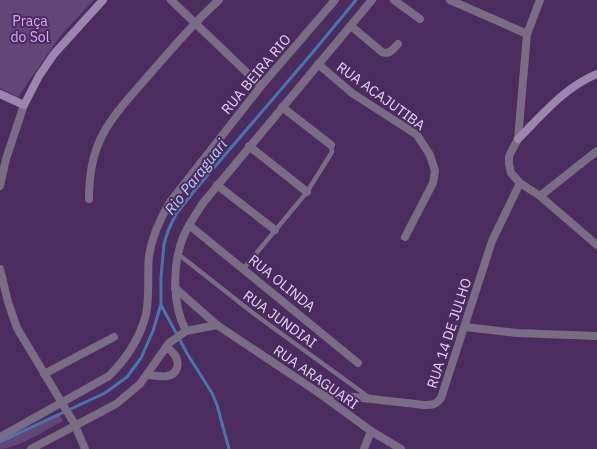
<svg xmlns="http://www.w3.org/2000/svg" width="597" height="449" viewBox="0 0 597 449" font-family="'IBM Plex Sans',sans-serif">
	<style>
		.green { fill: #634676 }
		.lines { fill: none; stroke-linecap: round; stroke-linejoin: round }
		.stream { stroke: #4577ae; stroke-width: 3 }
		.lane { stroke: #7b6c85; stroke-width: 4.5 }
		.street { stroke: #7b6c85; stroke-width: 8 }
		.secondary { stroke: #9d86ae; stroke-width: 8 }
		.labels { text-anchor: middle; stroke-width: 4; stroke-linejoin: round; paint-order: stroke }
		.park-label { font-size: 14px; fill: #d9a8fa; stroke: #4c2b5f }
		.street-label { font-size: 14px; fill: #e4d2f1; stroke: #4c2b5f }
		.water-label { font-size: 15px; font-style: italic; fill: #b2d3f8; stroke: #4c2b5f }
	</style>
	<rect width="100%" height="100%" fill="#4c2b5f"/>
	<g class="green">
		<polygon points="0,0 94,0 61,35 18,97 0,88"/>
		<path d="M58,413L63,421C47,429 17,449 0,449V440Z"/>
	</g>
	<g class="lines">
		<g class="stream">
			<polyline points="161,305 188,355 212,393 217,405 229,449"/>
			<polyline points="0,442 105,393 127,377 141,358 153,331 161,304 161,277 164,244 168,231 176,214 195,190 313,52 356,0"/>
		</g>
		<g class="lane">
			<polyline points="178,254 253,313 370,398"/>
			<polyline points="244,268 307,192 332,152 331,145"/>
		</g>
		<g class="street">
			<polyline points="171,0 261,86"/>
			<polyline points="394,0 420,19"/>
			<polyline points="450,0 527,34"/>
			<polyline points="540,0 527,34 518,139 509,156 509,164 511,173 520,183 540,196 597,245"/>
			<path d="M351,26L382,52C390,55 393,49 398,44"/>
			<polyline points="318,64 352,93 417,135 430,155 435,171 433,183 405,237"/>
			<polyline points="282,107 331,145"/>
			<polyline points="249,146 307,192"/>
			<polyline points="217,185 275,230"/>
			<polyline points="0,186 6,159 24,105"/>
			<polyline points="540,196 597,151"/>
			<path d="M89,199C89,176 92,154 103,134C115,112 132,95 148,76C171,50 193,23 219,0"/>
			<polyline points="189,225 358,363"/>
			<polyline points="0,269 8,302 17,328 74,423 85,449"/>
			<polyline points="175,288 217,325 319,393 371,431 401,449"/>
			<polyline points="465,327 517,333 597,336"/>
			<path d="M186,331C172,305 172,263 184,235C189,224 196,214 203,203L372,0"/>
			<polyline points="44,374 114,337"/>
			<path d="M147,375C154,375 161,377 167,376C179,374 180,362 174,354C172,351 169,349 166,347"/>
			<path d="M319,393L424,405C432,405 436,405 441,398L492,241L520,183"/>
			<path d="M0,437L109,376C127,358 140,339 146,314C150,295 147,275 149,256C152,236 160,219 170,202L261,86L335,0"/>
			<polyline points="31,449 116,404 140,384 169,343 186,331 217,325"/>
			<polyline points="364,449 371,431"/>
		</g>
		<g class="secondary">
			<polyline points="0,94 24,105 39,76 54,54 103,0"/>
			<path d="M518,139C542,115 565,87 597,74"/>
		</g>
	</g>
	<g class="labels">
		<g class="park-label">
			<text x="30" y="26">Praça<tspan x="30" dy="16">do Sol</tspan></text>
		</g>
		<g class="street-label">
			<text transform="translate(256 74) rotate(-50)" y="5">RUA BEIRA RIO</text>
			<text transform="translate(381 96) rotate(36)" y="5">RUA ACAJUTIBA</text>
			<text transform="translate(282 283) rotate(39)" y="5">RUA OLINDA</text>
			<text transform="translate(280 319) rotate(36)" y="5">RUA JUNDIAI</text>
			<text transform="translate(449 333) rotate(-72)" y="5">RUA 14 DE JULHO</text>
			<text transform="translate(316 377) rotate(35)" y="5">RUA ARAGUARI</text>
		</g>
		<g class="water-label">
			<text transform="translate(196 177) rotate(-52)" y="5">Rio Paraguari</text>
		</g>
	</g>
</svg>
